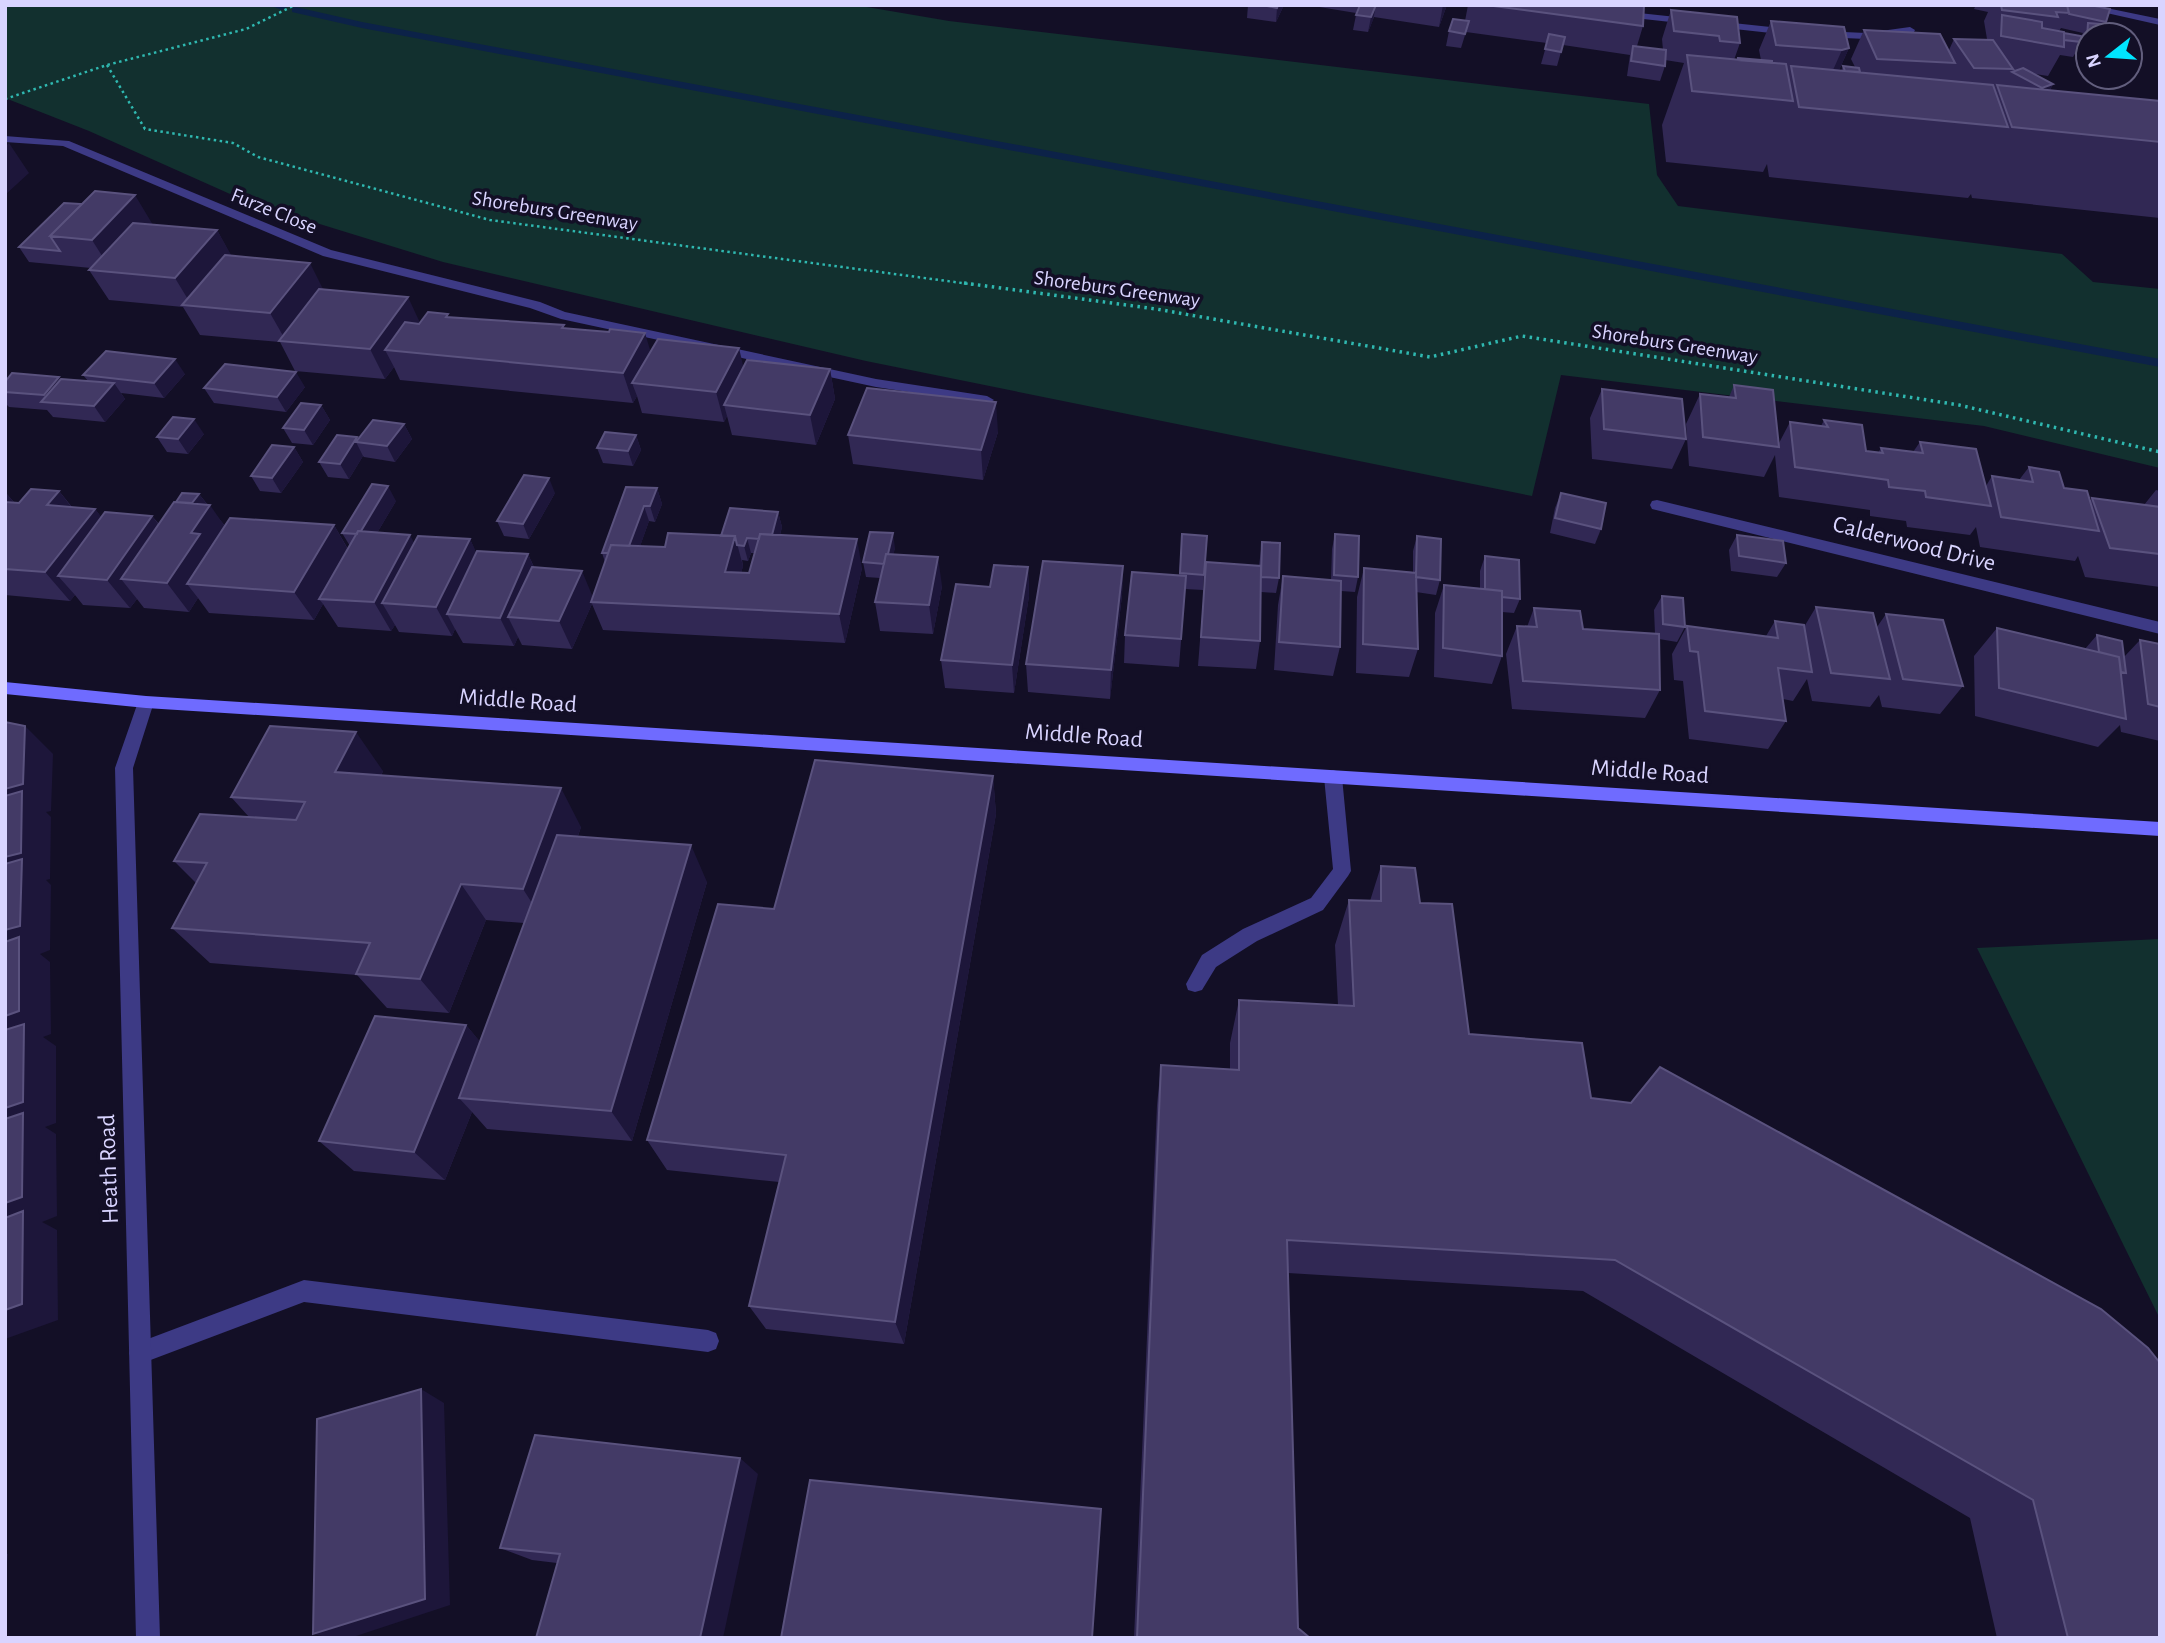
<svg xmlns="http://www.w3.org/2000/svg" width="2165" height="1643" viewBox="0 0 2165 1643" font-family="'Alegreya Sans',sans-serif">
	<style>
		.green { fill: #12302f }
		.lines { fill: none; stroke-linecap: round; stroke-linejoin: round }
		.stream { fill: #0c2248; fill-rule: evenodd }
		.path-far1 { stroke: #2fb8b0; stroke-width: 2.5; stroke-dasharray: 2.5 3.5; stroke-linecap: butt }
		.path { stroke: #2fb8b0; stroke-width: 3.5; stroke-dasharray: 2.5 4.5; stroke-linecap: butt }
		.lane { fill: #3d3a85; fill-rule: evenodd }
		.street { fill: #3d3a85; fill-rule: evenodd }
		.secondary { fill: #6f6bff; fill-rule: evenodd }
		.wall { fill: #312854; fill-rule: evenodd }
		.shaded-wall { fill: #1d163a }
		.building { fill: #433a66; stroke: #5a527e; stroke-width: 2 }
		.labels { text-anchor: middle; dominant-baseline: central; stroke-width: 7; stroke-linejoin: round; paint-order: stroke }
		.far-street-label { font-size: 21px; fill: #d9d4ff; stroke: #130f26 }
		.street-label { font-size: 24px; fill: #d9d4ff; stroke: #130f26 }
	</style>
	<rect width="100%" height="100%" fill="#130f26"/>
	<path class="green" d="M5 5H855L949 21 1649 104 1657 175 1678 206 2062 254 2093 282 2160 289V468L1984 426 1561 375 1532 496 866 361 443 262 248 202 89 131 5 98Z
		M2160 939V1319L1977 948Z"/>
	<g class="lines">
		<path class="stream" d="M269 5H286L287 7 282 10Z
			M296 7 362 22 2160 359V367L362 28 292 12V8Z"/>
		<path class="path-far1" d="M107 65 145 129 233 143 258 157 490 220 977 285
			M5 99 107 65 246 29 295 5"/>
		<path class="path" d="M964 283 1156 309 1430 357 1522 336 1959 405 2160 452"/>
		<path class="lane" d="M1333 770 1339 772 1342 777 1351 871 1348 876 1323 910 1257 941 1216 967 1202 990 1195 992 1188 990 1186 984 1202 955 1243 929 1311 898 1333 869 1324 777 1327 772Z
			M304 1280 708 1330 716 1333 719 1341 716 1349 708 1352 304 1302 140 1364 132 1361 129 1353 132 1345Z"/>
		<path class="street" d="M2071 5H2092L2160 19V25Z
			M1620 11 1790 29 1795 32 1790 35 1616 16 1615 14Z
			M1910 27 1915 30 1914 32 1866 39 1822 37 1817 34 1822 31 1866 33Z
			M5 136 69 141 331 250 540 302 565 312 876 379 987 396 994 400 987 404 876 387 561 319 530 308 323 256 63 146 5 142Z
			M1657 500 2160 622V634L1652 509 1650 505 1652 501Z
			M146 696 154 702 133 768 160 1638H136L115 768 138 702Z"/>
		<path class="secondary" d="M5 682 146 696 2160 822V836L146 708 5 694Z"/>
	</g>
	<path class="wall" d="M1248 5H1284L1276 22 1247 18Z
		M1307 5H1359L1356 13Z
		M1360 5H1447L1439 27 1374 17 1368 32 1353 30 1356 15Z
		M1468 5H1642L1643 26 1637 46 1663 50 1662 39 1671 10 1740 43 1734 60H1737L1738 58 1761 60 1759 50 1771 21 1849 48 1839 70 1841 71 1843 66 1855 67 1851 59 1864 30 1949 50 1954 39 1989 40 1987 39 1984 21 1988 12 1974 9 1976 5H2090L2106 22 2105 24 2088 35V54L2079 53V47L2073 57 2060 55 2048 76 2035 74 2053 84 2050 90 2160 101V218L1972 198 1971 194 1968 198 1769 177 1767 164 1763 172 1666 162 1662 125 1684 63 1665 60V66L1660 81 1627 76 1630 55 1563 45 1557 66 1541 64 1547 43 1466 32 1461 48 1446 46 1449 31 1465 21ZM2061 28 2083 33 2081 36 2064 33 2059 31Z
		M64 203 153 225 217 230 231 256 420 323 449 317 565 328 651 351 743 367 830 369 835 399 816 445 732 435 727 416 724 422 642 413 637 396 633 403 400 380 394 367 385 379 295 371 280 342 200 335 183 307 109 300 89 270 91 268 29 262 19 247Z
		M185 374 164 398 121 393 125 399 105 422 53 417 47 410 9 407 5 403V382L61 379 88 381 83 375Z
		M1734 385 1779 443 1790 422 1821 426 1824 420 1866 451 1878 453 1881 448 1913 452 1920 442 1986 486 1992 476 2019 480 2029 467 2064 488 2090 501 2092 498 2144 505 2156 490 2160 491V587L2085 577 2078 556 2075 561 1980 547 1976 527 1970 535 1907 527 1906 521 1870 516V510L1779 497 1775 455 1764 477 1689 466 1686 424 1700 394 1729 397Z
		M305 387 286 412 214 403 204 388Z
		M1602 389 1686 439 1672 469 1592 459 1590 418Z
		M321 405 330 420 313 445 292 443 283 428Z
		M404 424 412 439 395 462 364 457 363 456 349 479 328 477 319 462 357 437 358 438Z
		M998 432 983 480 853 464 848 435Z
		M204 434 188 454 167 452 157 437Z
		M636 435 641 450 633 466 603 463 597 448Z
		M294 447 303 462 281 493 260 491 251 476Z
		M657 488 662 504 655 522 649 521 640 546 665 547 721 536 778 512 782 527 780 535 862 568 845 643 603 630 592 604 572 649 522 645 518 637 514 646 463 643 455 629 452 636 399 632 395 625 391 631 338 627 323 604 314 620 209 613 198 598 189 612 144 608 137 599 130 608 83 605 75 595 70 601 5 595V492L14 502 19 503 59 491 72 507 95 509 101 517 152 516 159 524 176 502 199 494 225 526 334 525 348 549 350 546 342 533 396 501 377 533 414 542 470 539 476 553 528 554 534 567 593 597 605 562 602 553ZM751 553H755L749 573H741L743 566 742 560 748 561Z
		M555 493 529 539 504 536 497 521Z
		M1561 493 1601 529 1595 544 1550 533 1555 508Z
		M1182 534 1204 575 1203 590 1185 589 1179 667 1124 663 1125 635 1179 576Z
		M1335 534 1358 577 1355 592 1341 591 1340 647 1333 676 1274 670 1278 605 1283 576 1331 581 1332 549Z
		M1737 535 1786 563 1777 577 1731 571 1729 550Z
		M1417 536 1440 580 1436 595 1416 592 1418 649 1409 677 1356 673 1357 597 1364 568 1413 572V551Z
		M1262 542 1279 578 1276 593 1261 592 1260 641 1256 669 1198 666 1206 562 1259 566Z
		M895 548 893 554 942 586 933 634 880 631 875 602 880 578 866 577 863 562Z
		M1485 556 1520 599 1514 613 1502 612V656L1492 684 1434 677 1435 613 1444 585 1480 588V571Z
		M1123 566 1122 595 1110 699 1028 692 1026 664Z
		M1028 567 1029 596 1014 693 945 688 941 660 990 587Z
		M1662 596 1685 627 1677 642 1659 639 1660 690 1645 718 1512 709 1506 654 1517 626 1527 627 1534 608 1583 629 1655 634 1654 610Z
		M1816 607 1877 627 1886 614 1963 686 1940 714 1882 707 1879 695 1870 707 1812 701 1807 679 1793 701 1783 699 1786 721 1768 749 1689 739 1683 681 1674 680 1672 654 1687 626 1766 636 1775 621 1804 627Z
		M1997 628 2085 649 2097 635 2124 657 2140 640 2160 644V741L2121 732 2120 725 2098 747 1975 716 1974 656Z
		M383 771 381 776 581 827 578 836 707 882 632 1141 487 1129 472 1112 445 1180 354 1171 319 1141 466 1025 480 1042 524 923 486 920 449 1013 387 1008 357 975 210 963 172 928 196 883 174 861 249 817 231 797Z
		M993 776 996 814 904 1344 766 1329 749 1306 779 1182 667 1170 647 1140 774 909Z
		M1381 866 1420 903 1469 1034 1591 1098 1631 1103 1660 1067 2160 1638H1997L1970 1518 1583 1291 1288 1273 1298 1628 1310 1638H1134L1157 1105 1161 1065 1230 1069V1043L1239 1000 1338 1005 1335 945 1349 900 1370 901Z
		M758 1474 557 1563 532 1560 500 1548Z"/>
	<path class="shaded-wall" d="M1278 5H1284L1276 22 1277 8Z
		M1376 5 1373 20 1368 32 1371 17Z
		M1443 5H1447L1439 27Z
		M1849 48 1836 77 1829 79 1842 50Z
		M2053 84 2045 99 2033 103 2042 88Z
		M9 143 29 173 5 195V147Z
		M135 195 153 225 111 270 92 240Z
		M217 230 234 260 192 306 175 278Z
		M310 263 325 293 286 341 270 313Z
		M408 297 422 327 385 350 394 367 385 379 370 349Z
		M645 333 654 363 632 383 637 396 633 403 623 373Z
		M739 348 746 378 724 405 727 416 724 422 716 392Z
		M175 359 185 374 164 398 154 383Z
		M830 369 835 399 816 445 810 415Z
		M296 372 305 387 286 412 277 397Z
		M59 377 70 392 49 402 44 395Z
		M114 383 125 399 105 422 94 406Z
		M996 402 998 432 983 480 981 450Z
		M321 405 330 420 313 445 304 430Z
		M194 419 204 434 188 454 178 439Z
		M404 424 412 439 395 462 387 446Z
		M636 435 641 450 633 466 628 451Z
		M357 437 361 442H356L363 456 349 479 340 464Z
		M294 447 303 462 281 493 272 478Z
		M549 478 555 493 529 539 523 524Z
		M388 486 396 501 367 550 359 535Z
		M657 488 662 504 655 522 650 506Z
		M59 491 82 521 47 505Z
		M5 492 27 517 5 544Z
		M199 494 209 507 210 505 230 534 187 584 198 598 189 612 167 583 178 523Z
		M644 506 649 521 632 569 627 554Z
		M95 509 118 538 58 576 75 595 70 601 45 572Z
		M778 512 782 527 775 554 771 539Z
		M152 516 174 545 121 579 137 599 130 608 107 580Z
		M334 525 351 555 319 599 323 604 314 620 294 592Z
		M893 533 895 548 888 579 886 564Z
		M410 535 426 565 382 603 395 625 391 631 374 602Z
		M735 536 743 566 734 601 725 572Z
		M747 538 751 553 748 561 744 546Z
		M470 539 484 569 447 614 455 629 452 636 436 607Z
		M857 539 862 568 845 643 839 614Z
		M528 554 541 584 508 617 518 637 514 646 500 618Z
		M938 557 942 586 933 634 929 605Z
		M1123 566 1122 595 1110 699 1111 670Z
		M1028 567 1029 596 1014 693 1012 665Z
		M582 571 594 600 591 602 592 604 572 649 559 621Z
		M25 726 53 754 51 811 46 812 51 817 50 879 46 880 51 885 50 950 40 954 50 962 51 1034 43 1037 56 1046V1123L45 1127 56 1134 57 1216 42 1222 57 1230 58 1320 5 1339V789Z
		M356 732 383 771 364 811 335 772Z
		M993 776 996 814 904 1344 895 1322Z
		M561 788 581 827 546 925 523 889Z
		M691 845 707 882 632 1141 611 1111Z
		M461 884 486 920 449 1013 420 979Z
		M466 1025 493 1057 459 1098 472 1112 445 1180 414 1152Z
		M421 1389 444 1403 450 1605 350 1638H331L313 1634Z
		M740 1458 758 1474 723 1638H700Z
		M5 1554H8L5 1581Z"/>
	<path class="building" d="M1262 5H1278L1277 8Z
		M1360 5H1376L1371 17 1356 15Z
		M1486 5H1644L1643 26Z
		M2001 5H2067L2069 13 2056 12 2058 17 2002 10Z
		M2067 5H2090L2110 9 2106 22 2069 14Z
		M1671 10 1737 17 1740 43 1720 41 1719 36 1674 31Z
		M2002 15 2042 22V28L2064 32V47L2001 36Z
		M1453 19 1469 21 1465 34 1449 31Z
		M1771 21 1844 27 1849 48 1842 50 1776 45Z
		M2088 23 2112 25 2119 35H2088L2087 38Z
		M1864 30 1940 34 1955 63 1877 59Z
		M2064 33 2081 36 2082 42 2064 40Z
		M1549 34 1565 37 1561 52 1545 49Z
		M1954 39 1993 40 2013 69 1974 68Z
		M1633 46 1666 50 1665 66 1631 61Z
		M1687 55 1786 64 1793 101 1692 91Z
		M1738 58 1772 61V63L1738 60Z
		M1791 66 1993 85 2008 127 1799 107Z
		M1843 66 1859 68 1860 72 1845 71Z
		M2023 68 2053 84 2042 88 2012 72Z
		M1997 85 2160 101V142L2012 127Z
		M95 191 135 195 92 240 50 236Z
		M64 203 82 204 50 236 60 251 19 247Z
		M133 223 217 230 175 278 89 270Z
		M225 255 310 263 270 313 182 305Z
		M319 289 408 297 370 349 279 341Z
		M428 312 448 314 446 317 564 325 562 328 585 330 609 332 610 329 645 333 623 373 385 350 405 322 419 324Z
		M658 339 739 348 716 392 632 383Z
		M106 351 175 359 154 383 83 375Z
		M747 360 830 369 810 415 724 405Z
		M225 364 296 372 277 397 204 388Z
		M12 373 59 377 44 395 5 392V382Z
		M61 379 114 383 94 406 41 402Z
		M1734 385 1773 390 1779 447 1703 437 1700 394 1736 398Z
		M867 388 996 402 981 450 848 435Z
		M1602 389 1682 399 1686 439 1604 429Z
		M301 403 321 405 304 430 283 428Z
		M173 417 194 419 178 439 157 437Z
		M373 420 404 424 387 446 356 442Z
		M1824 420 1862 425 1866 451 1883 453 1881 448 1923 453 1920 442 1976 449 1991 506 1926 497 1925 491 1889 487 1888 480 1795 467 1790 422 1828 427Z
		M605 432 636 435 628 451 597 448Z
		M337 435 357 437 340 464 319 462Z
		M272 445 294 447 272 478 251 476Z
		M2029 467 2059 472 2064 488 2087 491 2099 531 2001 517 1992 476 2033 482Z
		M524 475 549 478 523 524 497 521Z
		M372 484 388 486 361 531H358L357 534 342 533Z
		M626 487 657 488 650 506H644L629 546 611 545 608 553H602Z
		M31 489 59 491 47 505 95 509 45 572 5 569V502L19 503Z
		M182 493 199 494 192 503 176 502Z
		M1561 493 1606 503 1601 529 1555 518Z
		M2092 498 2160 507V554L2110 548Z
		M174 502 210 505 191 533 200 534 167 583 121 579Z
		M730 508 778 512 772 535 760 534 759 539 747 538 744 546 737 545 735 536H721Z
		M105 512 152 516 107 580 58 576Z
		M230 518 334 525 294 592 187 584Z
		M358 531 410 535 374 602 319 599Z
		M870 532 893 533 888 554H886L884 564 863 562Z
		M668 533 735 536 725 572 749 573 760 534 857 539 839 614 591 602 611 545 665 547Z
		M1182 534 1207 536 1204 575 1180 573Z
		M1335 534 1359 536 1358 577 1334 575Z
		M1737 535 1783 541 1786 563 1739 556Z
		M418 536 470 539 436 607 382 603Z
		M1417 536 1441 539 1440 580 1416 577Z
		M1262 542 1280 543 1279 578 1261 577Z
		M477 551 528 554 500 618 447 614Z
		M886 554 938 557 929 605 875 602Z
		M1485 556 1519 560 1520 599 1502 597V591L1485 589Z
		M1043 561 1123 566 1111 670 1026 664Z
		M1206 562 1261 566 1260 641 1201 637Z
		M994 565 1028 567 1012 665 941 660 956 584 990 587Z
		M532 567 582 571 559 621 508 617Z
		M1364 568 1416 573 1418 649 1363 644Z
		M1132 572 1186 576 1181 639 1125 635Z
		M1283 576 1341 581 1340 647 1279 642Z
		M1444 585 1502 591V656L1443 648Z
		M1662 596 1683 598 1685 627 1663 624Z
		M1816 607 1873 613 1890 679 1831 673Z
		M1534 608 1580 611 1583 629 1659 634 1660 690 1523 681 1517 626 1537 627Z
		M1886 614 1943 620 1963 686 1903 679Z
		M1775 621 1804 625 1812 672 1778 668 1786 721 1705 711 1698 652 1690 651 1687 626 1778 638Z
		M1997 628 2119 657 2126 719 1999 688Z
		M2097 635 2122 641 2126 673 2121 672 2119 657 2099 652Z
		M2140 640 2160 644V707L2148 704Z
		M5 722 25 726 23 784 5 789Z
		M270 726 356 732 335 772 561 788 523 889 461 884 420 979 356 974 370 943 172 928 207 863 174 861 200 814 296 820 305 802 231 797Z
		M815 760 993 776 895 1322 749 1306 786 1155 647 1140 718 904 774 909Z
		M22 791 21 853 5 857V796Z
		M557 835 691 845 611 1111 459 1098Z
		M22 859 20 926 5 930V864Z
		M1381 866 1415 868 1420 903 1452 904 1469 1034 1582 1043 1591 1098 1631 1103 1660 1067 2101 1309 2148 1348 2160 1363V1638H2068L2033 1500 1615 1260 1287 1240 1298 1628 1310 1638H1137L1161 1065 1239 1070V1000L1354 1006 1349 900 1381 901Z
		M19 937V1011L5 1016V942Z
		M375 1016 466 1025 414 1152 319 1141Z
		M24 1024 23 1102 5 1108V1030Z
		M23 1113 22 1197 5 1203V1119Z
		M23 1211 22 1304 5 1310V1218Z
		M421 1389 425 1599 313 1634 317 1419Z
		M535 1435 740 1458 700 1638H536L560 1554 500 1548Z
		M810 1480 1101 1509 1092 1638H781Z"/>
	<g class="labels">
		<g class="far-street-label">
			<text transform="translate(274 211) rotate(22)">Furze Close</text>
			<text transform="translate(555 211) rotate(9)">Shoreburs Greenway</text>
			<text transform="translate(1117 289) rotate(8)">Shoreburs Greenway</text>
			<text transform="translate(1675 344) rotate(9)">Shoreburs Greenway</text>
		</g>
		<g class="street-label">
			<text transform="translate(1914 544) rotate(14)">Calderwood Drive</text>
			<text transform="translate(518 701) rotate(4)">Middle Road</text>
			<text transform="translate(1084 736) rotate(4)">Middle Road</text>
			<text transform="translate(1650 772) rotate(4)">Middle Road</text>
			<text transform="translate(109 1169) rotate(-92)">Heath Road</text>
		</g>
	</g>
	<rect width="2165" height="1643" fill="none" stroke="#d9d4ff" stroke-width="14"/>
	<g transform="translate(2109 56) rotate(253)"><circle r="33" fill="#130f26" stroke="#625e7d" stroke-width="2"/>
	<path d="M0-5L12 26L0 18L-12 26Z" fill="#00e5ff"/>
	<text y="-10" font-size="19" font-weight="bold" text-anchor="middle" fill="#d9d4ff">N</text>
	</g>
</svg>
